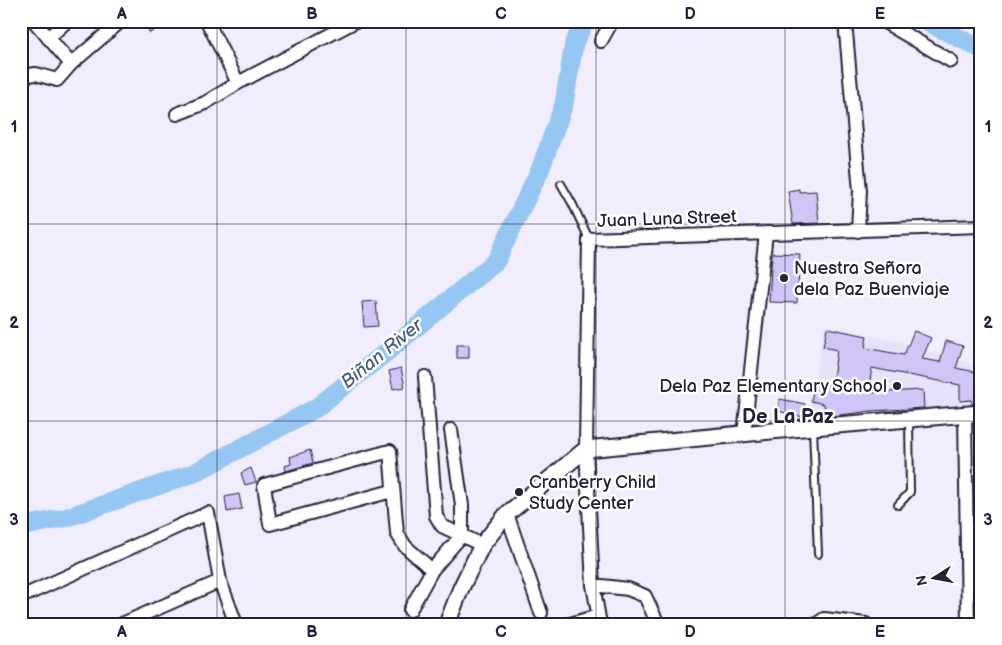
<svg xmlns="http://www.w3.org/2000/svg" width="1002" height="645" viewBox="0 0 1002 645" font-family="'Balsamiq Sans',sans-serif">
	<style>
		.built { fill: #e7e1fa }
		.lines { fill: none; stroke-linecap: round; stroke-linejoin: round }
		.river { stroke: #96c6f2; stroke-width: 19 }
		.building { fill: #d1c4f6; stroke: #22223b }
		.service-casing { stroke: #22223b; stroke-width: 10 }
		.minor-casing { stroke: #22223b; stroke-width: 16 }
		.tertiary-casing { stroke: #22223b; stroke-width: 19 }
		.service { stroke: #fff; stroke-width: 6 }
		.minor { stroke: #fff; stroke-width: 12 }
		.tertiary { stroke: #fff; stroke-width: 15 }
		.grid { fill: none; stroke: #22223b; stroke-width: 1; stroke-opacity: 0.55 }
		.poi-dot { fill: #22223b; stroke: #fff; stroke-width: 2 }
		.labels { text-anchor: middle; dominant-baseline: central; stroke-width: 5; stroke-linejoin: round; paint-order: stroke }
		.street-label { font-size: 18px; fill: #22223b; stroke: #fff }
		.poi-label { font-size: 18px; fill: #22223b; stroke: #fff; text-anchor: start }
		.water-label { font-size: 19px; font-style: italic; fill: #4b5b7b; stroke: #fff }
		.quarter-label { font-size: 20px; font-weight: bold; fill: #22223b; stroke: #fff }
		.neatline { fill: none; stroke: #22223b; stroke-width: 2 }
		.grid-label { font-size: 16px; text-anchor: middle; font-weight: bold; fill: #22223b }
	</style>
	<rect width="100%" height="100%" fill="#f1edfc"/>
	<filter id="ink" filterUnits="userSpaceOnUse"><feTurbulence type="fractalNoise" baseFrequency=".02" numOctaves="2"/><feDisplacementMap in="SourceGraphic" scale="10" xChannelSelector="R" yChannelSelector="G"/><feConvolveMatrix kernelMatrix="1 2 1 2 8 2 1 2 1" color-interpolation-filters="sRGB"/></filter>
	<g filter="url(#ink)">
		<path class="built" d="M825 325 904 343 981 367V406L807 420Z"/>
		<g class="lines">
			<path class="river" d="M925 21 981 49
				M21 527 68 517 194 473 316 408 394 346 496 261 540 170 564 104 574 43 585 21"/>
		</g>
		<path class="building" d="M142 21H168L150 33Z
			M799 189V192L816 191 819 223 793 224 788 191Z
			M772 253 800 254 797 303 769 302Z
			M376 301 378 326 364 327 362 302Z
			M827 328 867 336 865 348 904 355 914 331 931 338 922 359 940 362 946 341 963 346 956 368 981 373V404H972L971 400 960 401V385L872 368 868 393 923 390 924 408 871 411 825 417 824 404 811 401 815 382 832 385 837 350 823 347Z
			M457 345H469V358H457Z
			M401 368 405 387 393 389 389 371Z
			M780 399 805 404 803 417 778 411Z
			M310 450 313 463 286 471 285 466 291 464 290 457Z
			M251 468 256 482 245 485 241 473Z
			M239 494 242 509 227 512 225 497Z"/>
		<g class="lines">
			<g class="service-casing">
				<path id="service" d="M561 184 572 203 589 239
					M813 428 818 554
					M898 505 910 492 909 419"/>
			</g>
			<g class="minor-casing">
				<path id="minor" d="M34 21 71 64 121 21
					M207 21 238 83
					M845 21 860 191 858 231
					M883 21 951 61
					M48 38 67 21
					M601 41 612 21
					M21 76 36 74 57 80 71 64
					M177 114 205 103 238 83 356 21
					M425 377 436 516 442 526 482 545
					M965 414 968 624
					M744 434 766 233
					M392 491 270 524 264 485 390 451 397 533 405 546 432 570
					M507 514 541 613
					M593 585 628 589 645 596 658 624
					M21 597 208 513 220 581 236 624
					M410 610 432 570 462 535V505L451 430
					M122 624 220 581
					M570 624 598 616
					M600 624 593 585 586 449 589 239 981 226
					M817 624 824 619 866 624"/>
			</g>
			<g class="tertiary-casing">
				<path id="tertiary" d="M447 624 461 588 482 545 507 514 586 449 813 427 981 413"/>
			</g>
			<use href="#service" class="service"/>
			<use href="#minor" class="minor"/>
			<use href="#tertiary" class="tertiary"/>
		</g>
	</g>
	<path class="grid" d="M217 21V624M406 21V624M596 21V624M785 21V624M21 224H981M21 421H981"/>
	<g class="poi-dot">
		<circle cx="784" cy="278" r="5"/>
		<circle cx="897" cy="386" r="5"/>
		<circle cx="519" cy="492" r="5"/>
	</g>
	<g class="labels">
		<g class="street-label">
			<text transform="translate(667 219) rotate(-2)">Juan Luna Street</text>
		</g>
		<g class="poi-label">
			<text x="794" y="268">Nuestra Señora<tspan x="794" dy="21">dela Paz Buenviaje</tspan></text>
			<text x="887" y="386" text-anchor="end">Dela Paz Elementary School</text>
			<text x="529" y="482">Cranberry Child<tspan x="529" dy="21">Study Center</tspan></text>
		</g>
		<g class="water-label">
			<text transform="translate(382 354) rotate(-39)">Biñan River</text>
		</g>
		<g class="quarter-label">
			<text x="788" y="417">De La Paz</text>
		</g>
	</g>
	<rect width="1002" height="645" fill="none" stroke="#fff" stroke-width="55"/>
	<g transform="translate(934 578) rotate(259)" stroke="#ffffff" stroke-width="4" paint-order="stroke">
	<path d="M0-4L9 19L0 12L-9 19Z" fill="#22223b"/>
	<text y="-8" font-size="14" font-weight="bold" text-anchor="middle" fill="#22223b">N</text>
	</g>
	<rect x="28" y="28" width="946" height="590" class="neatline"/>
	<g class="grid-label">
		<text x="122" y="19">A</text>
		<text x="312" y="19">B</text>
		<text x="501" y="19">C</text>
		<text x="690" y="19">D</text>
		<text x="880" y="19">E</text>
		<text x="14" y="132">1</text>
		<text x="988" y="132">1</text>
		<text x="14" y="328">2</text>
		<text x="988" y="328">2</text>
		<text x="14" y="525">3</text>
		<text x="988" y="525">3</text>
		<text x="122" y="637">A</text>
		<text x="312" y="637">B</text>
		<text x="501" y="637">C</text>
		<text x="690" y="637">D</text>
		<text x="880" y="637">E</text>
	</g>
</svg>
